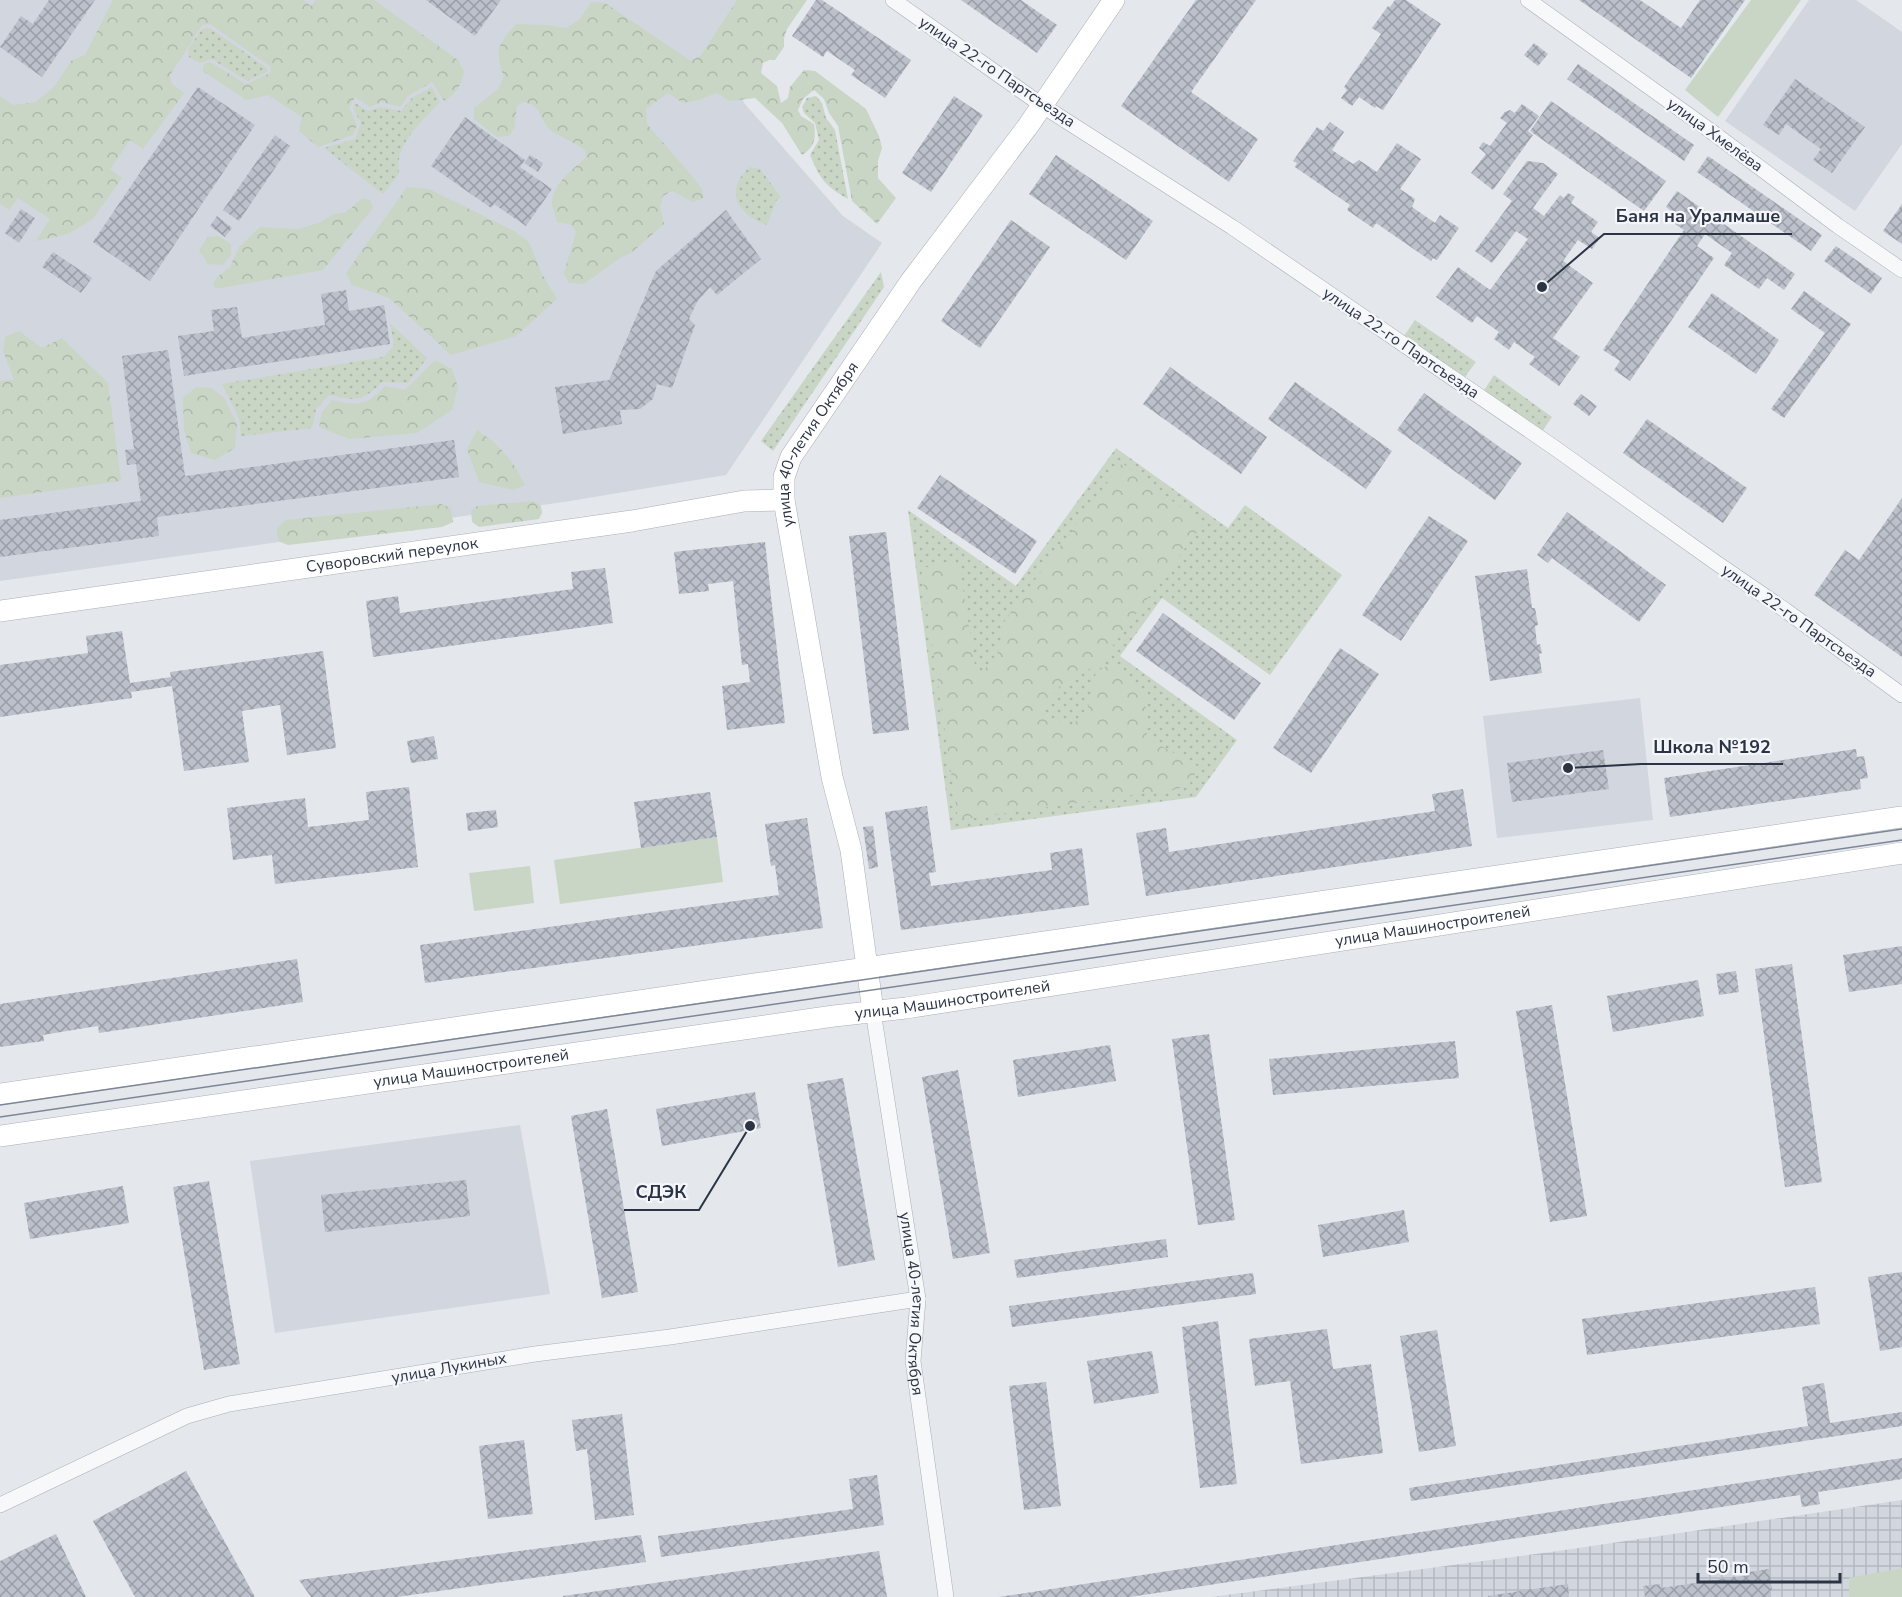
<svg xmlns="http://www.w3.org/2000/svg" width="1902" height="1597" viewBox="0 0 1902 1597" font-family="'Nunito Sans',sans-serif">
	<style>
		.built { fill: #d2d6de }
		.industrial { fill: url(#industrial-grid) }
		.grass { fill: url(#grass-dots) }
		.forest { fill: url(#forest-crowns) }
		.green { fill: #c9d6c5 }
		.building { fill: url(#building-cross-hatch) }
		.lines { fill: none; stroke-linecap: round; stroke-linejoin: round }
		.street-casing { stroke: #a9aeb7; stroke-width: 16 }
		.secondary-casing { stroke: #a9aeb7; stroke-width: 22 }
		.street { stroke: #f7f8fa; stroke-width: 15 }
		.secondary { stroke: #fff; stroke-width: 21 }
		.tram { stroke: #7d8696; stroke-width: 1.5 }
		.labels { text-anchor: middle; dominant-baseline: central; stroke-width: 4.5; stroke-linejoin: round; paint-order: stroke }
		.street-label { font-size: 16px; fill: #2b3445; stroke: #f4f6f9 }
		.leader { fill: none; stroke: #2b3445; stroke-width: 2 }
		.callout-dot { fill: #2b3445; stroke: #f4f6f9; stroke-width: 2 }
		.callout-label { font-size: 18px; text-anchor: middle; font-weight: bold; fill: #2b3445; stroke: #f4f6f9; stroke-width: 4.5; stroke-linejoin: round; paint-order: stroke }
	</style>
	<defs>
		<pattern id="industrial-grid" width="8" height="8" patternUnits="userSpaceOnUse" patternTransform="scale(1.5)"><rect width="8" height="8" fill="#d2d6de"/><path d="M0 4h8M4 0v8" fill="none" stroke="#b4b8c0"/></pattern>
		<pattern id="grass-dots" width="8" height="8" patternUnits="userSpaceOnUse" patternTransform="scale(1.5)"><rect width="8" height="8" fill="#c9d6c5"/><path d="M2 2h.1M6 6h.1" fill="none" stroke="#adb8ab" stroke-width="1.8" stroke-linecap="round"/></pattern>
		<pattern id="forest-crowns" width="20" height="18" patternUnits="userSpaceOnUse" patternTransform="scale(1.5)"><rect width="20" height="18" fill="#c9d6c5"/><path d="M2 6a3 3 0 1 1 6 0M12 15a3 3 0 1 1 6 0" fill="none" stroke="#adb8ab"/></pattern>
		<pattern id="building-cross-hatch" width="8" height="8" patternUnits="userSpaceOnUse" patternTransform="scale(1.5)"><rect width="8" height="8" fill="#bbc0ca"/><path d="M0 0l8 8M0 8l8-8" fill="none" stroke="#989da6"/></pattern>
	</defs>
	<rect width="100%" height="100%" fill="#e4e7ec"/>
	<path class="built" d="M0 0H791L736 82 744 103 843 216 882 243 726 475 564 502 0 581Z
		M1809 0H1856L1902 32V144L1855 211 1725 121Z
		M1640 698 1653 820 1497 838 1483 716Z
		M520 1125 550 1294 275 1333 250 1161Z"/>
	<path class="industrial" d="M1902 1500V1597H1211L1558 1551Z"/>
	<path class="grass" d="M210 28 267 68V72L247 81 212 59 200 63 189 57 188 49 202 29Z
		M432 87 440 102C421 123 394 144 399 174L383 194 324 148 355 139 361 123 353 109 355 103 368 111 380 107 401 111 412 98Z
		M816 96 822 103 826 118 835 130 848 199C825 186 820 179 810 155L819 140 815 123 804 113 802 107 807 98Z
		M750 167 760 169 781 197 776 201 767 225C738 215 723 191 750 167Z
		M881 272 884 287 773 451 761 441Z
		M1415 320 1476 362 1464 378 1404 336Z
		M390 323 427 358 408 383 382 382C362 402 356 401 329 395L316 409 312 428 241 436 239 418 222 384 383 357 394 346Z
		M1494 375 1552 417 1541 433 1483 392Z
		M1116 448 1228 528 1245 505 1342 575 1270 675 1162 598 1120 656 1237 740 1196 797 951 830 908 510 1016 586Z"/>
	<path class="forest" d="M113 0H303L311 6 316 0H374L458 60 464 72C461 86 456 94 444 101L432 82 408 96 400 107 381 102 370 107 355 97 349 107 357 125 353 135 318 147 299 131 302 117 268 95 246 100 203 71 204 64 210 62 246 84 270 73 271 67 210 24 202 25 170 75 171 83 184 93 143 149 130 140 110 169 122 178 92 220 68 234 36 241 50 219 18 198 9 210 0 204V96L13 105 35 102 53 88 72 60 85 55Z
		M737 0H807L787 29 784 38V47L775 60H769L763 63 761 73 777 86 781 103 788 98 790 87 804 70 815 71 866 109 879 136 882 148 878 161V178L896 198 877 224 852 201 838 126 829 113 824 99 814 90 803 99 798 110 801 116 814 124C816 139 815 147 802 155L782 123 755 98 730 101 716 93 699 100 683 103 668 93 646 109 647 124 692 176 702 189 704 198 693 202 672 191 663 196 660 207 664 224 631 253 620 258 584 284 569 283 564 274C567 259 573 246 576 231L569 224 557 222C556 216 552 209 552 203 552 184 574 169 586 157L585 150C576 143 552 133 548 128 538 115 542 106 523 102L517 106 514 129 509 136 497 137 474 119V108L498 89 504 77C494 53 498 42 516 24L547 25 566 28 579 20 591 2 605 3 691 61 701 55Z
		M407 187 429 189 514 231 529 242 542 274 557 299 516 336 451 355 389 298 352 285 346 273Z
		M362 198 370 200 373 208 323 270 215 289 213 284 216 278 230 267 239 247 260 227 298 229 318 223 334 214 347 212Z
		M218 236 231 244V255L223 265 208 264 199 250 208 237Z
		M19 331 42 348 62 338 108 383 121 481 0 498V381L14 380 3 351 5 337Z
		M435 360 452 369 458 387 452 410 417 433 349 439 319 427 322 412 332 400C357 406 367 406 385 386L405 390Z
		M196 387 212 388 224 398 237 424 235 448 215 460 191 453 184 430 183 398Z
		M477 430C501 446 512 459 525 485L513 490 479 482 467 449Z
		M1122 463 1203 524 1100 663 1060 686 1040 711 1070 728 1088 707 1096 672 1114 662 1145 696 1147 738 1199 767 1188 787 958 820 921 568 959 562 977 679 998 652 1005 620Z
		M534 501 541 506 542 513 539 519 479 527 472 522 471 511 477 506Z
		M441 504 451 508 453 522 442 527 288 545 278 541 277 528 286 520Z"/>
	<path class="green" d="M1751 0H1801L1718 117 1685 90Z
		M717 837 723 882 560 904 554 860Z
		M530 866 534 903 474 911 469 873Z
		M1902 1568V1597H1849V1578Z"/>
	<path class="building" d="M49 0H95L42 77 0 47 21 16 33 24Z
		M426 0H501L475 36Z
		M816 0H822L911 60 885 98 851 75 855 70 827 51 823 57 792 36Z
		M961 0H1021L1057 25 1037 53Z
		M1196 0H1256L1191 92 1258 139 1229 182 1121 106Z
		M1395 0H1406L1441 24 1383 110 1376 106 1375 108 1359 97 1352 106 1341 98 1347 90 1344 87 1381 34 1372 28 1388 6 1390 7Z
		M1579 0H1640L1681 28 1700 0H1745L1691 78Z
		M1534 43 1548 54 1538 66 1524 55Z
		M1578 64 1694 145 1684 161 1567 79Z
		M1795 79 1865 127 1832 173 1813 160 1821 149 1786 124 1779 135 1763 125Z
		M198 87 255 125 150 281 93 242Z
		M954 96 983 115 931 192 902 173Z
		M1551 101 1666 181 1644 211 1530 131Z
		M1522 104 1539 116 1528 131 1533 135 1493 190 1471 173 1486 154 1479 148 1483 142 1490 146 1507 123 1500 118 1505 112 1510 110 1515 113Z
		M465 117 525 160 520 167 552 189 526 226 494 204 491 208 431 166Z
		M1330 122 1344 132 1332 150 1353 164 1359 160 1377 172 1397 143 1421 159 1400 189 1415 199 1412 207 1435 223 1440 215 1459 228 1437 260 1433 258 1431 261 1376 223 1373 228 1347 210 1350 205 1295 167 1297 163 1293 161 1317 127 1323 131Z
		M275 135 290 146 239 221 223 210Z
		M530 155 543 163 538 172 524 163Z
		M1056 155 1153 221 1126 260 1029 194Z
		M1708 156 1822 235 1811 251 1697 172Z
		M1527 161 1543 163 1558 174 1533 208 1544 216 1560 195 1564 198 1568 193 1575 197 1571 203 1598 222 1591 232 1600 238 1592 249 1578 240 1563 261 1593 283 1553 338 1580 357 1559 386 1529 364 1535 357 1514 342 1509 350 1494 339 1499 332 1477 316 1472 323 1436 297 1458 267 1490 290 1528 239 1516 231 1492 263 1475 251 1512 201 1503 194Z
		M1677 191 1795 274 1784 290 1767 278 1759 289 1724 265 1732 253 1705 234 1697 246 1714 258 1630 381 1614 370 1620 361 1603 350 1684 230 1674 223 1679 216 1666 207Z
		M1902 204V244L1883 231Z
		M21 209 35 218 19 243 5 233Z
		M726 210 761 259 717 295 710 287 697 302 689 319 695 325 672 388 657 384 653 399 640 409 620 410 622 424 563 434 555 387 609 380 656 271Z
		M217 216 232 228 225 237 210 226Z
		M1011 220 1050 247 980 348 941 321Z
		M1836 246 1882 278 1871 294 1824 261Z
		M53 252 92 278 81 293 42 267Z
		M346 290 349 311 384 305 390 344 184 376 178 336 214 331 211 310 237 307 242 338 325 325 321 294Z
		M1804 291 1851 324 1784 418 1771 409 1825 333 1791 309Z
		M1712 293 1779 340 1756 374 1688 327Z
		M168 350 185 476 454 440 459 477 157 517 159 536 0 557V520L141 501 136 464 127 465 125 450 134 449 122 356Z
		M1170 367 1267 437 1241 474 1143 404Z
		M1295 382 1392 451 1366 489 1268 419Z
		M1424 393 1522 463 1495 500 1397 430Z
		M1581 394 1597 406 1589 416 1573 404Z
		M1647 419 1747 488 1723 523 1623 453Z
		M940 475 1037 541 1015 574 917 508Z
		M1902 498V657L1814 595 1845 550 1859 560Z
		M1567 512 1666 585 1639 622 1552 558 1548 563 1537 555Z
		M1429 516 1468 541 1401 641 1362 615Z
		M886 532 909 730 873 734 849 536Z
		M765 542 785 723 727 730 722 686 750 682 748 664 742 665 733 581 708 584 709 591 679 594 674 552Z
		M605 568 613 623 373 657 366 601 398 596 400 613 414 611 573 589 571 572Z
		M1527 569 1532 608H1535L1538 625 1535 626 1537 645 1540 644 1542 653 1539 654 1542 673 1490 681 1475 576Z
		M1163 613 1261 683 1234 720 1136 651Z
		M122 631 130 683 171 677 170 672 323 651 336 748 287 755 280 705 242 711 249 762 184 771 172 686 131 692 132 698 0 717V665L88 653 86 636Z
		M1340 648 1379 674 1311 773 1273 748Z
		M434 736 438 759 411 763 407 741Z
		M1856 749 1857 757 1864 756 1868 778 1860 779 1861 789 1670 817 1664 778Z
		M1603 750 1609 789 1512 802 1507 763Z
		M409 787 418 867 275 884 272 855 233 860 227 808 305 798 308 827 369 820 366 792Z
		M1463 789 1472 846 1146 896 1136 833 1166 828 1169 852 1435 811 1432 794Z
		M710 792 717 837 641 848 634 802Z
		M927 806 936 872 929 873 931 886 1052 870 1050 853 1082 848 1089 905 901 930 885 812Z
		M496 810 498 827 468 831 466 813Z
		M807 818 823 928 425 983 420 945 779 895 775 865 771 866 765 824Z
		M873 826 878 867 869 869 863 827Z
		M1902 946V984L1849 992 1843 955Z
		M297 959 303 1002 99 1033 98 1026 91 1027 43 1035 44 1041 0 1047V1004Z
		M1792 964 1822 1182 1785 1187 1755 969Z
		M1736 971 1739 992 1719 995 1716 974Z
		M1698 980 1704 1016 1613 1032 1607 996Z
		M1552 1005 1587 1216 1550 1222 1516 1011Z
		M1209 1034 1235 1220 1198 1225 1172 1039Z
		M1455 1041 1459 1078 1273 1095 1269 1059Z
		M1110 1045 1116 1081 1018 1097 1013 1060Z
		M958 1070 990 1253 953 1259 922 1077Z
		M843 1078 875 1260 838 1267 807 1084Z
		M755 1092 761 1128 662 1146 656 1109Z
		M607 1109 638 1292 602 1298 571 1116Z
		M466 1180 470 1216 325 1232 321 1195Z
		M209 1181 240 1364 204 1370 173 1187Z
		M123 1186 129 1223 30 1239 24 1203Z
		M1404 1210 1409 1242 1323 1257 1318 1225Z
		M1166 1239 1168 1257 1017 1278 1014 1260Z
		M1902 1272V1347L1880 1351 1868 1277Z
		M1253 1273 1256 1294 1012 1327 1009 1306Z
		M1815 1287 1820 1324 1587 1355 1582 1319Z
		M1218 1321 1237 1484 1200 1488 1182 1327Z
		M1327 1329 1333 1369 1371 1364 1383 1453 1301 1464 1290 1381 1255 1386 1249 1339Z
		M1437 1330 1456 1446 1419 1452 1400 1336Z
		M1152 1351 1159 1393 1094 1404 1087 1361Z
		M1046 1382 1061 1506 1024 1510 1009 1386Z
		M1824 1383 1830 1423 1902 1412V1426L1411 1501 1409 1488 1808 1426 1802 1387Z
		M622 1414 634 1515 595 1520 587 1449 576 1451 572 1420Z
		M524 1440 533 1514 488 1519 479 1446Z
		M1902 1458V1479L1818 1492 1820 1504 1802 1507 1800 1495 1130 1597H999Z
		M186 1471 255 1597H135L93 1521Z
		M877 1475 884 1525 661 1557 658 1536 853 1509 849 1479Z
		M56 1534 86 1597H0V1561Z
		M641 1535 646 1562 397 1597H311L299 1580Z
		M879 1551 887 1597H563V1596Z
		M1769 1569 1772 1590 1769 1591 1770 1597H1645L1643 1586 1660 1584 1661 1588 1749 1575V1572Z
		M1568 1584 1569 1597H1488V1596Z"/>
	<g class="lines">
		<g class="street-casing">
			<g id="street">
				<path d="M893 0 1043 106 1232 227 1552 446 1715 562 1785 610 1902 695"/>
				<path d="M1528 0 1712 132 1838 226 1902 270"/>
				<path id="s1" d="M873 1011 918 1299 913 1361 946 1597"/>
				<path d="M0 1505 187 1416 229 1404 535 1354 670 1337 918 1299"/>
			</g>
		</g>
		<g class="secondary-casing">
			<g id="secondary">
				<path id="s2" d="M0 611 632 521 744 501 784 500"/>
				<path id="s3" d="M873 1011 851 850 832 777 784 500V477L791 457 911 281 1028 126 1114 0"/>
				<path d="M0 1094 1902 817"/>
				<path id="s4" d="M0 1136 834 1016 906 1008 1902 853"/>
			</g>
		</g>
		<use href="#street" class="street"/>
		<use href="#secondary" class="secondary"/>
		<path class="tram" d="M0 1105 1902 829
			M0 1117 1902 840"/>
	</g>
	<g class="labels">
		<g class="street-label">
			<text transform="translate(997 72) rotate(34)">улица 22-го Партсъезда</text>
			<text transform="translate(1715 135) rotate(36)">улица Хмелёва</text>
			<text transform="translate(1401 343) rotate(34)">улица 22-го Партсъезда</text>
			<text stroke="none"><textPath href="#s3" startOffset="584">улица 40-летия Октября</textPath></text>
			<text stroke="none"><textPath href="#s2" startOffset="396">Суворовский переулок</textPath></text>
			<text transform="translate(1799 621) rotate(35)">улица 22-го Партсъезда</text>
			<text stroke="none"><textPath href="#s4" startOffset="1448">улица Машиностроителей</textPath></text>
			<text stroke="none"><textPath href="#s4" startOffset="962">улица Машиностроителей</textPath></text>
			<text stroke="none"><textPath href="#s4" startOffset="476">улица Машиностроителей</textPath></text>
			<text stroke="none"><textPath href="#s1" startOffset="296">улица 40-летия Октября</textPath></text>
			<text transform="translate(449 1368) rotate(-10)">улица Лукиных</text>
		</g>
	</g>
	<path class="leader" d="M1542 287L1604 234H1792M1568 768L1641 764H1783M750 1126L699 1210H624"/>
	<g class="callout-dot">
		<circle cx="1542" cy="287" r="6"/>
		<circle cx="1568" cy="768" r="6"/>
		<circle cx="750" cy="1126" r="6"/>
	</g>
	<g class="callout-label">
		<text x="1698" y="222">Баня на Уралмаше</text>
		<text x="1712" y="753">Школа №192</text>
		<text x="661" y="1198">СДЭК</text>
	</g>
	<path d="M1698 1573v9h142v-9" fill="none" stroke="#2b3445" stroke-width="3"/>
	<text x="1707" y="1573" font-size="18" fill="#2b3445" stroke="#f4f6f9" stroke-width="4.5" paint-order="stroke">50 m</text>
</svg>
